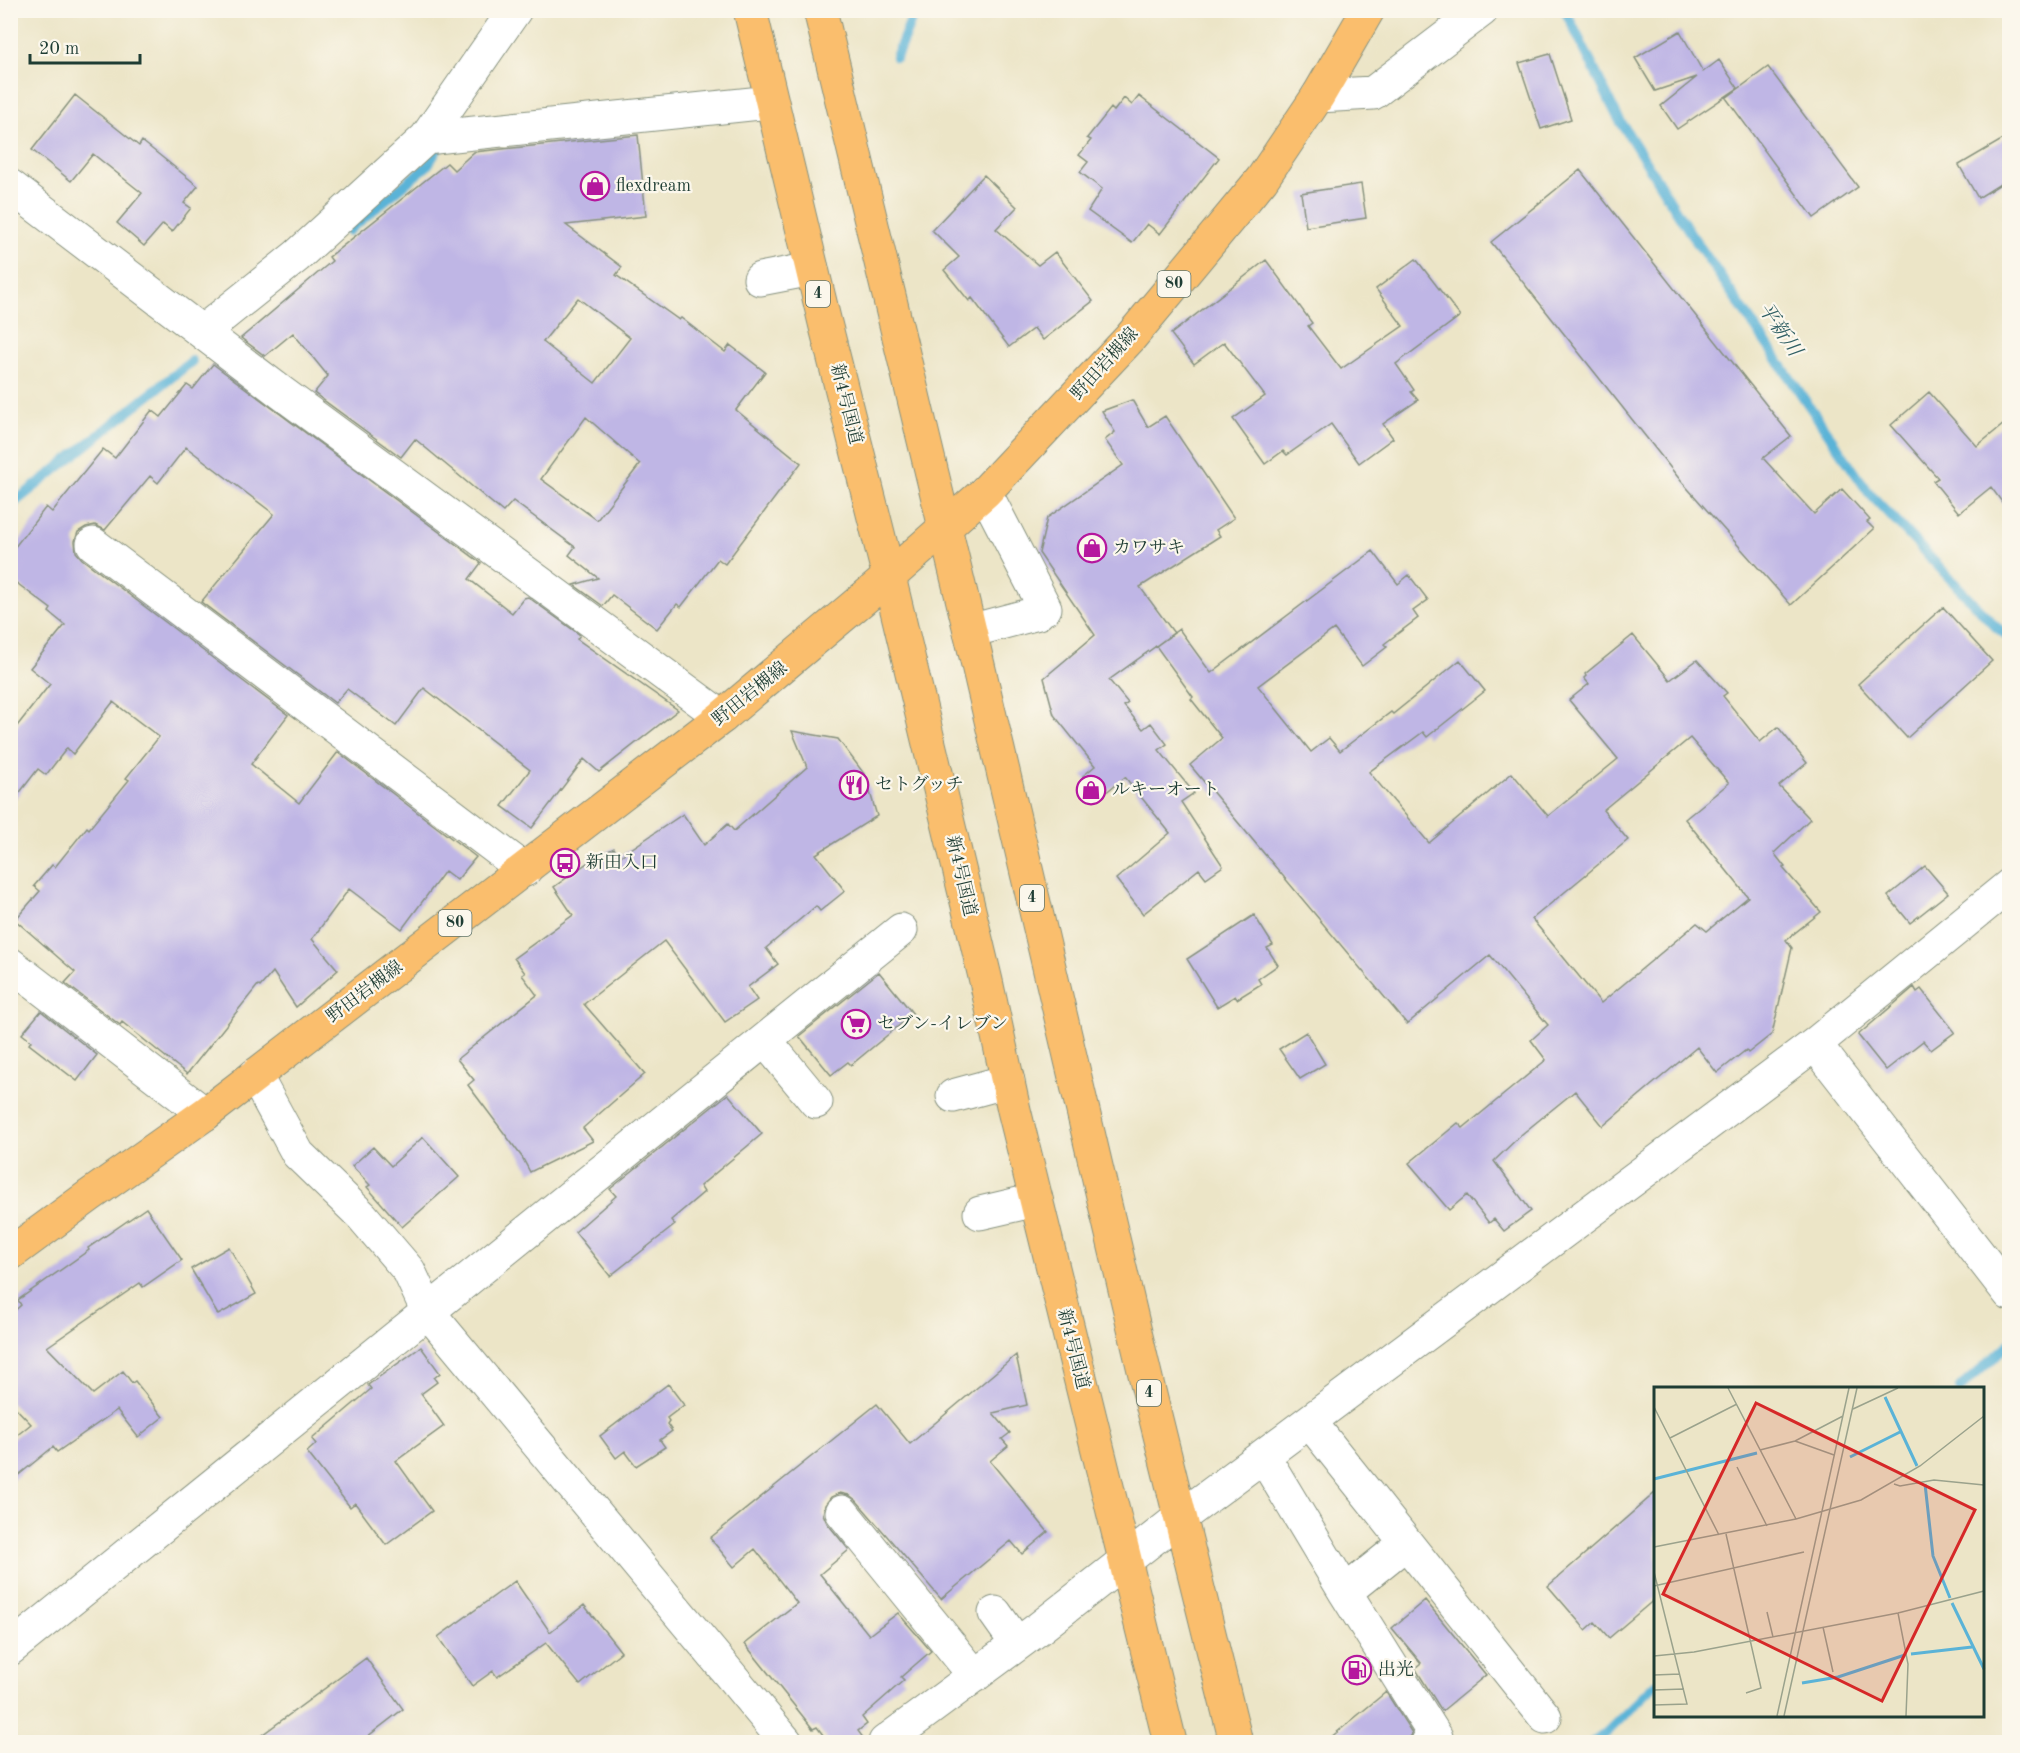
<svg xmlns="http://www.w3.org/2000/svg" width="2020" height="1753" viewBox="0 0 2020 1753" font-family="'Old Standard TT','Noto Serif JP',serif">
	<style>
		.lines { fill: none; stroke-linecap: round; stroke-linejoin: round }
		.stream { stroke: #5ab3d7; stroke-width: 10 }
		.building { fill: #bfb6e5; fill-rule: evenodd }
		.minor-casing { stroke: #86917e; stroke-width: 35 }
		.major-casing { stroke: #86917e; stroke-width: 35 }
		.highway-casing { stroke: #86917e; stroke-width: 35 }
		.minor { stroke: #fff; stroke-width: 33 }
		.major { stroke: #fabe6d; stroke-width: 33 }
		.highway { stroke: #fabe6d; stroke-width: 33 }
		.labels { text-anchor: middle; dominant-baseline: central; stroke-width: 4.5; stroke-linejoin: round; paint-order: stroke }
		.shield { fill: #fbf7ec; stroke: #61756b; stroke-width: 1.5 }
		.shield-label { font-size: 16px; font-weight: bold; fill: #1f3d34 }
		.poi-label { font-size: 18px; fill: #1f3d34; stroke: #fbf7ec; text-anchor: start }
		.street-label { font-size: 18px; fill: #1f3d34; stroke: #fbf7ec }
		.water-label { font-size: 20px; font-style: italic; fill: #316065; stroke: #fbf7ec }
		.inset-river { fill: none; stroke: #5ab3d7; stroke-width: 3 }
		.inset-road { fill: none; stroke: #9aa28c; stroke-width: 1.5 }
		.view { fill: #d62828; fill-opacity: 0.15; stroke: #d62828; stroke-width: 3 }
		.inset-edge { fill: none; stroke: #1f3d34; stroke-width: 3 }
	</style>
	<rect width="100%" height="100%" fill="#fbf7ec"/>
	<filter id="ink" filterUnits="userSpaceOnUse"><feTurbulence type="fractalNoise" baseFrequency=".0167" numOctaves="2"/><feDisplacementMap in="SourceGraphic" scale="12" xChannelSelector="R" yChannelSelector="G"/><feConvolveMatrix kernelMatrix="1 2 1 2 8 2 1 2 1" color-interpolation-filters="sRGB"/></filter>
	<filter id="wash" filterUnits="userSpaceOnUse"><feTurbulence type="fractalNoise" baseFrequency=".008" numOctaves="4" result="noise"/><feDisplacementMap in="SourceGraphic" scale="24" xChannelSelector="R" yChannelSelector="G"/><feGaussianBlur stdDeviation="1.35" result="paint"/><feColorMatrix in="noise" values="0 0 0 0 0 0 0 0 0 0 0 0 0 0 0 0 0 1.4 0 .05"/><feComposite in="paint" operator="in"/></filter>
	<g filter="url(#wash)">
		<rect width="100%" height="100%" fill="#ece5c7"/>
		<g class="lines">
			<path class="stream" d="M1565 10 1617 116 1689 231 1869 493 1995 626 2010 638
				M896 57 911 20 918 10
				M348 231 427 166 442 142
				M10 506 192 361
				M1960 1388 2010 1343
				M1594 1742 1606 1733 1656 1684"/>
		</g>
		<g id="blocks">
			<path class="building" d="M1680 31 1703 72 1719 60 1738 88 1677 129 1661 106 1697 77 1655 91 1635 58Z
				M1550 54 1571 119 1541 129 1519 63Z
				M1768 67 1858 187 1814 218 1726 98Z
				M75 95 139 146 142 141 198 186 184 203 191 208 172 232 163 224 144 246 117 223 142 193 93 154 71 181 32 150Z
				M1139 96 1219 158 1160 234 1147 224 1132 243 1088 211 1102 189 1080 172 1088 162 1079 155 1091 140 1087 138 1111 108 1114 111 1124 98 1132 105Z
				M638 135 646 216 566 225 622 267 616 275 679 320 681 318 725 352 730 345 765 372 736 410 801 463 725 564 718 559 681 607 677 604 657 629 612 595 603 606 574 585 598 578 569 555 575 547 513 501 503 512 415 439 401 457 314 393 328 376 293 333 265 356 241 338 332 261 329 257 447 163 454 170 474 152ZM578 298 630 338 595 383 543 342ZM586 417 640 464 597 520 541 479Z
				M2010 135V178L1978 198 1959 165Z
				M1580 170 1791 436 1763 458 1814 514 1842 489 1870 520 1867 522 1874 529 1791 605 1681 481 1491 242Z
				M984 175 1017 207 996 229 1038 265 1055 252 1093 301 1043 340 1034 328 1009 347 972 298 969 301 944 270 959 257 932 230Z
				M1361 184 1366 218 1306 227 1301 193Z
				M1416 259 1460 316 1396 364 1414 390 1411 392 1418 400 1383 424 1393 438 1359 463 1331 424 1287 455 1283 451 1265 464 1233 419 1265 396 1224 342 1194 364 1171 334 1266 260 1312 323 1308 326 1341 369 1403 326 1376 289Z
				M213 364 481 563 469 579 512 613 524 598 528 597 580 635 577 639 678 710 599 772 584 759 532 828 502 806 530 770 424 688 396 726 347 689 335 703 201 602 274 514 186 447 158 483 150 476 105 530 95 525 86 527 78 532 75 541 76 552 82 559 288 715 251 764 299 803 338 752 476 857 457 880 445 871 402 929 349 889 312 939 338 970 296 1007 273 972 260 987 258 985 187 1074 122 1022 120 1025 65 983 75 972 15 920 40 891 34 886 52 865 55 867 87 827 89 829 129 780 126 778 159 737 113 702 73 754 67 748 46 775 38 769 10 805V735L50 684 30 668 65 625 49 612 51 609 10 578V553L46 507 52 512 103 449 115 458 152 410 161 417 187 385 193 389Z
				M1929 392 1977 446 2010 419V513L1991 487 1959 513 1933 481 1938 478 1891 425Z
				M1132 400 1148 427 1165 416 1234 518 1216 530 1220 536 1140 587 1174 633 1109 680 1128 703 1124 706 1143 729 1151 723 1167 744 1159 750 1194 793 1181 802 1223 866 1206 878 1199 869 1143 914 1116 879 1170 833 1125 777 1099 798 1083 776 1095 766 1054 715 1044 678 1095 635 1039 553 1047 518 1123 465 1105 440 1115 432 1102 411Z
				M1373 551 1398 584 1409 575 1428 600 1413 611 1418 618 1384 644 1387 647 1362 666 1334 629 1258 686 1311 752 1329 738 1340 751 1391 712 1393 714 1460 660 1485 691 1427 737 1423 732 1369 772 1429 843 1512 773 1548 816 1618 759 1569 700 1589 684 1584 678 1586 676 1585 674 1633 635 1670 680 1697 660 1727 693 1723 696 1760 742 1778 727 1807 763 1779 786 1810 819 1774 853 1785 867 1783 868 1821 912 1786 940 1792 948 1772 1034 1748 1053 1746 1050 1717 1073 1697 1047 1603 1126 1575 1091 1522 1134 1494 1161 1531 1211 1504 1231 1494 1219 1489 1223 1467 1195 1449 1210 1409 1163 1458 1123 1463 1128 1546 1060 1531 1040 1548 1025 1490 955 1407 1024 1190 765 1222 738 1191 699 1193 697 1156 646 1179 629 1211 673ZM1690 738 1729 783 1685 819 1748 897 1707 931 1697 923 1601 1003 1532 919 1628 840 1603 810Z
				M1943 607 1992 661 1907 738 1858 684Z
				M792 731 838 739 865 775 877 816 816 854 845 891 820 911 816 906 766 948 778 964 748 987 757 1000 725 1022 664 941 584 1004 645 1074 583 1128 593 1141 530 1172 522 1157 468 1085 474 1080 457 1059 537 995 522 975 525 973 514 958 573 915 554 887 590 861 614 848 619 857 683 814 704 845 728 824 734 831 807 767Z
				M1925 866 1948 893 1910 923 1888 896Z
				M1254 915 1273 945 1267 948 1278 965 1258 979 1261 984 1237 999 1235 996 1217 1007 1187 959Z
				M879 972 913 1014 851 1065 848 1062 831 1075 799 1036Z
				M1914 987 1917 992 1921 989 1955 1032 1931 1050 1923 1041 1886 1070 1858 1035Z
				M41 1011 97 1055 77 1081 29 1044 31 1041 22 1034Z
				M1306 1032 1325 1064 1300 1079 1279 1049Z
				M728 1094 762 1134 700 1186 704 1192 671 1220 675 1225 610 1276 575 1232 616 1196 610 1189Z
				M423 1137 459 1177 402 1227 367 1187 370 1185 352 1166 373 1147 391 1166Z
				M146 1208 182 1260 143 1287 140 1283 47 1347 93 1394 123 1371 132 1383 135 1381 163 1417 138 1437 117 1410 57 1452 53 1447 10 1482V1441L31 1424 10 1402V1315L21 1305 18 1300 89 1250 88 1248Z
				M229 1247 256 1294 218 1315 191 1269Z
				M421 1347 440 1373 434 1378 437 1382 421 1394 444 1426 396 1461 432 1511 386 1545 355 1503 350 1507 307 1452 316 1444 312 1439 371 1389 368 1385Z
				M1016 1355 1027 1405 993 1413 1010 1433 1002 1439 1008 1446 990 1461 1048 1532 1022 1554 1011 1541 941 1599 856 1500 849 1495 840 1493 831 1497 825 1505 823 1514 827 1523 849 1550 820 1574 869 1635 898 1613 931 1651 901 1677 904 1680 862 1717 867 1724 858 1731 867 1743H829L817 1727 813 1729 745 1644 797 1603 755 1549 734 1567 710 1538 877 1404 910 1444Z
				M668 1384 684 1405 667 1418 669 1421 667 1424 672 1431 660 1440 665 1447 636 1466 625 1451 616 1458 600 1436Z
				M1656 1492V1598L1609 1638 1595 1622 1586 1630 1548 1586Z
				M515 1581 550 1632 584 1605 621 1652 580 1685 546 1643 497 1677 493 1671 472 1686 438 1637Z
				M1425 1600 1486 1675 1442 1711 1415 1668 1421 1663 1392 1628Z
				M366 1658 403 1709 359 1743H251Z
				M1386 1692 1412 1733 1411 1736 1403 1743H1324Z"/>
		</g>
	</g>
	<g filter="url(#ink)">
		<use href="#blocks" fill-opacity="0" stroke="#86917e" stroke-width="1.5"/>
		<g class="lines">
			<g class="minor-casing">
				<path id="minor" d="M1318 96 1373 93 1482 10
					M426 138 771 102
					M10 186 282 393 722 717
					M760 279 812 269
					M202 332 297 256 426 138 515 10
					M985 492 1045 608
					M93 544 525 870
					M970 631 1038 613
					M10 964 205 1114
					M765 1040 816 1102
					M1815 1044 2010 1294
					M255 1075 298 1154 362 1216 409 1271 428 1312 786 1742
					M953 1096 1008 1081
					M980 1213 1036 1200
					M1310 1422 1545 1717
					M1264 1457 1345 1592 1436 1737 1428 1742
					M842 1512 975 1676
					M1345 1592 1406 1543
					M995 1613 1017 1644
					M10 1649 901 930
					M885 1742 1038 1629 1181 1517 1815 1044 2010 885"/>
			</g>
			<g class="major-casing">
				<path id="major" d="M10 1254 89 1196 205 1114 722 717 889 577 985 492 1130 338 1262 179 1318 96 1368 10"/>
			</g>
			<g class="highway-casing">
				<path id="highway" d="M750 10 825 323 889 577 986 981 1014 1110 1170 1742
					M820 10 970 631 1147 1383 1236 1742"/>
			</g>
			<use href="#minor" class="minor"/>
			<use href="#major" class="major"/>
			<use href="#highway" class="highway"/>
		</g>
	</g>
	<defs>
		<g id="shop-ring" transform="scale(1.5)"><circle r="9.5" fill="#fbf7ec" stroke="#b5179e" stroke-width="1.5"/><path d="M-5-2.5h2.3a2.7 3.5 0 0 1 5.4 0H5L5.5 6h-11ZM-1.5-2.5h3a1.5 2.3 0 0 0-3 0Z" fill="#b5179e"/></g>
		<g id="restaurant-ring" transform="scale(1.5)"><circle r="9.5" fill="#fbf7ec" stroke="#b5179e" stroke-width="1.5"/><path d="M-5-6h1v4h1v-4h1v4h1v-4h1v5L-1.5 .5V6h-2V.5L-5-1ZM5-6V6H3V1.5H1.5Q1.5-4 5-6Z" fill="#b5179e"/></g>
		<g id="bus-ring" transform="scale(1.5)"><circle r="9.5" fill="#fbf7ec" stroke="#b5179e" stroke-width="1.5"/><path d="M-5-6H5V4H4V6H2V4H-2V6H-4V4H-5ZM-3.5-4V0h7V-4ZM-3.5 1.2v1.5H-2V1.2ZM2 1.2v1.5H3.5V1.2Z" fill="#b5179e"/></g>
		<g id="supermarket-ring" transform="scale(1.5)"><circle r="9.5" fill="#fbf7ec" stroke="#b5179e" stroke-width="1.5"/><path d="M-6-5.5h2.5l.6 2H6L4.5 2H-2.5L-4.4-4H-6ZM-1.5 3.2a1.3 1.3 0 1 0 .1 0ZM3 3.2a1.3 1.3 0 1 0 .1 0Z" fill="#b5179e"/></g>
		<g id="fuel-ring" transform="scale(1.5)"><circle r="9.5" fill="#fbf7ec" stroke="#b5179e" stroke-width="1.5"/><path d="M-5.5-6h7V0h2V4h1.3V-2.5L3-4.5l.8-.8L6-3V5H2.5V1h-1V6h-7ZM-4.2-4.7v3.2H.2V-4.7Z" fill="#b5179e"/></g>
	</defs>
	<g fill-rule="evenodd">
		<use href="#shop-ring" x="595" y="186"/>
		<use href="#shop-ring" x="1092" y="548"/>
		<use href="#restaurant-ring" x="854" y="785"/>
		<use href="#shop-ring" x="1091" y="790"/>
		<use href="#bus-ring" x="565" y="863"/>
		<use href="#supermarket-ring" x="856" y="1024"/>
		<use href="#fuel-ring" x="1357" y="1670"/>
	</g>
	<g class="labels">
		<g class="shield">
			<rect x="1157.5" y="271" width="33" height="26" rx="4.5"/>
			<rect x="806" y="281" width="24" height="26" rx="4.5"/>
			<rect x="1020" y="885" width="24" height="26" rx="4.5"/>
			<rect x="438.5" y="910" width="33" height="26" rx="4.5"/>
			<rect x="1137" y="1380" width="24" height="26" rx="4.5"/>
		</g>
		<g class="shield-label">
			<text x="1174" y="284">80</text>
			<text x="818" y="294">4</text>
			<text x="1032" y="898">4</text>
			<text x="455" y="923">80</text>
			<text x="1149" y="1393">4</text>
		</g>
		<g class="poi-label">
			<text x="616" y="186">flexdream</text>
			<text x="1113" y="548">カワサキ</text>
			<text x="875" y="785">セトグッチ</text>
			<text x="1112" y="790">ルキーオート</text>
			<text x="586" y="863">新田入口</text>
			<text x="877" y="1024">セブン-イレブン</text>
			<text x="1378" y="1670">出光</text>
		</g>
		<g class="street-label">
			<text transform="translate(1105 364) rotate(-48)">野田岩槻線</text>
			<text transform="translate(846 404) rotate(76)">新4号国道</text>
			<text transform="translate(750 694) rotate(-39)">野田岩槻線</text>
			<text transform="translate(961 876) rotate(77)">新4号国道</text>
			<text transform="translate(365 992) rotate(-37)">野田岩槻線</text>
			<text transform="translate(1073 1349) rotate(76)">新4号国道</text>
		</g>
		<g class="water-label">
			<text transform="translate(1779 330) rotate(56)">平新川</text>
		</g>
	</g>
	<g transform="translate(1654 1387)">
		<rect width="330" height="330" fill="#ece5c7"/>
		<path class="inset-river" d="M231 10 263 79M196 70 246 45M0 92 103 66M271 97 279 169 296 211M298 216 330 282M257 267 318 260M148 296 184 290 251 268"/>
		<path class="inset-road" d="M74 1 142 132M0 20 65 148M199 22 244 1M16 51 83 17M141 54 180 68M106 63 141 54 189 29M83 80 113 139M240 97 246 99 280 93 330 98M72 147 107 301 92 306M0 160 142 132 207 113 266 79 330 29M0 185 33 317 0 318M0 199 150 165M113 225 119 250M244 226 254 277 252 329M169 240 179 285M0 269 40 265 244 226 330 204M0 288 26 287M0 303 30 302M123 329 195 1M130 329 203 1"/>
		<path class="view" d="M102 16 321 123 228 314 9 207Z"/>
		<rect width="330" height="330" class="inset-edge"/>
	</g>
	<rect width="2020" height="1753" fill="none" stroke="#fbf7ec" stroke-width="36"/>
	<path d="M30 54v9h110v-9" fill="none" stroke="#1f3d34" stroke-width="3"/>
	<text x="39" y="54" font-size="18" fill="#1f3d34" stroke="#fbf7ec" stroke-width="4.5" paint-order="stroke">20 m</text>
</svg>
